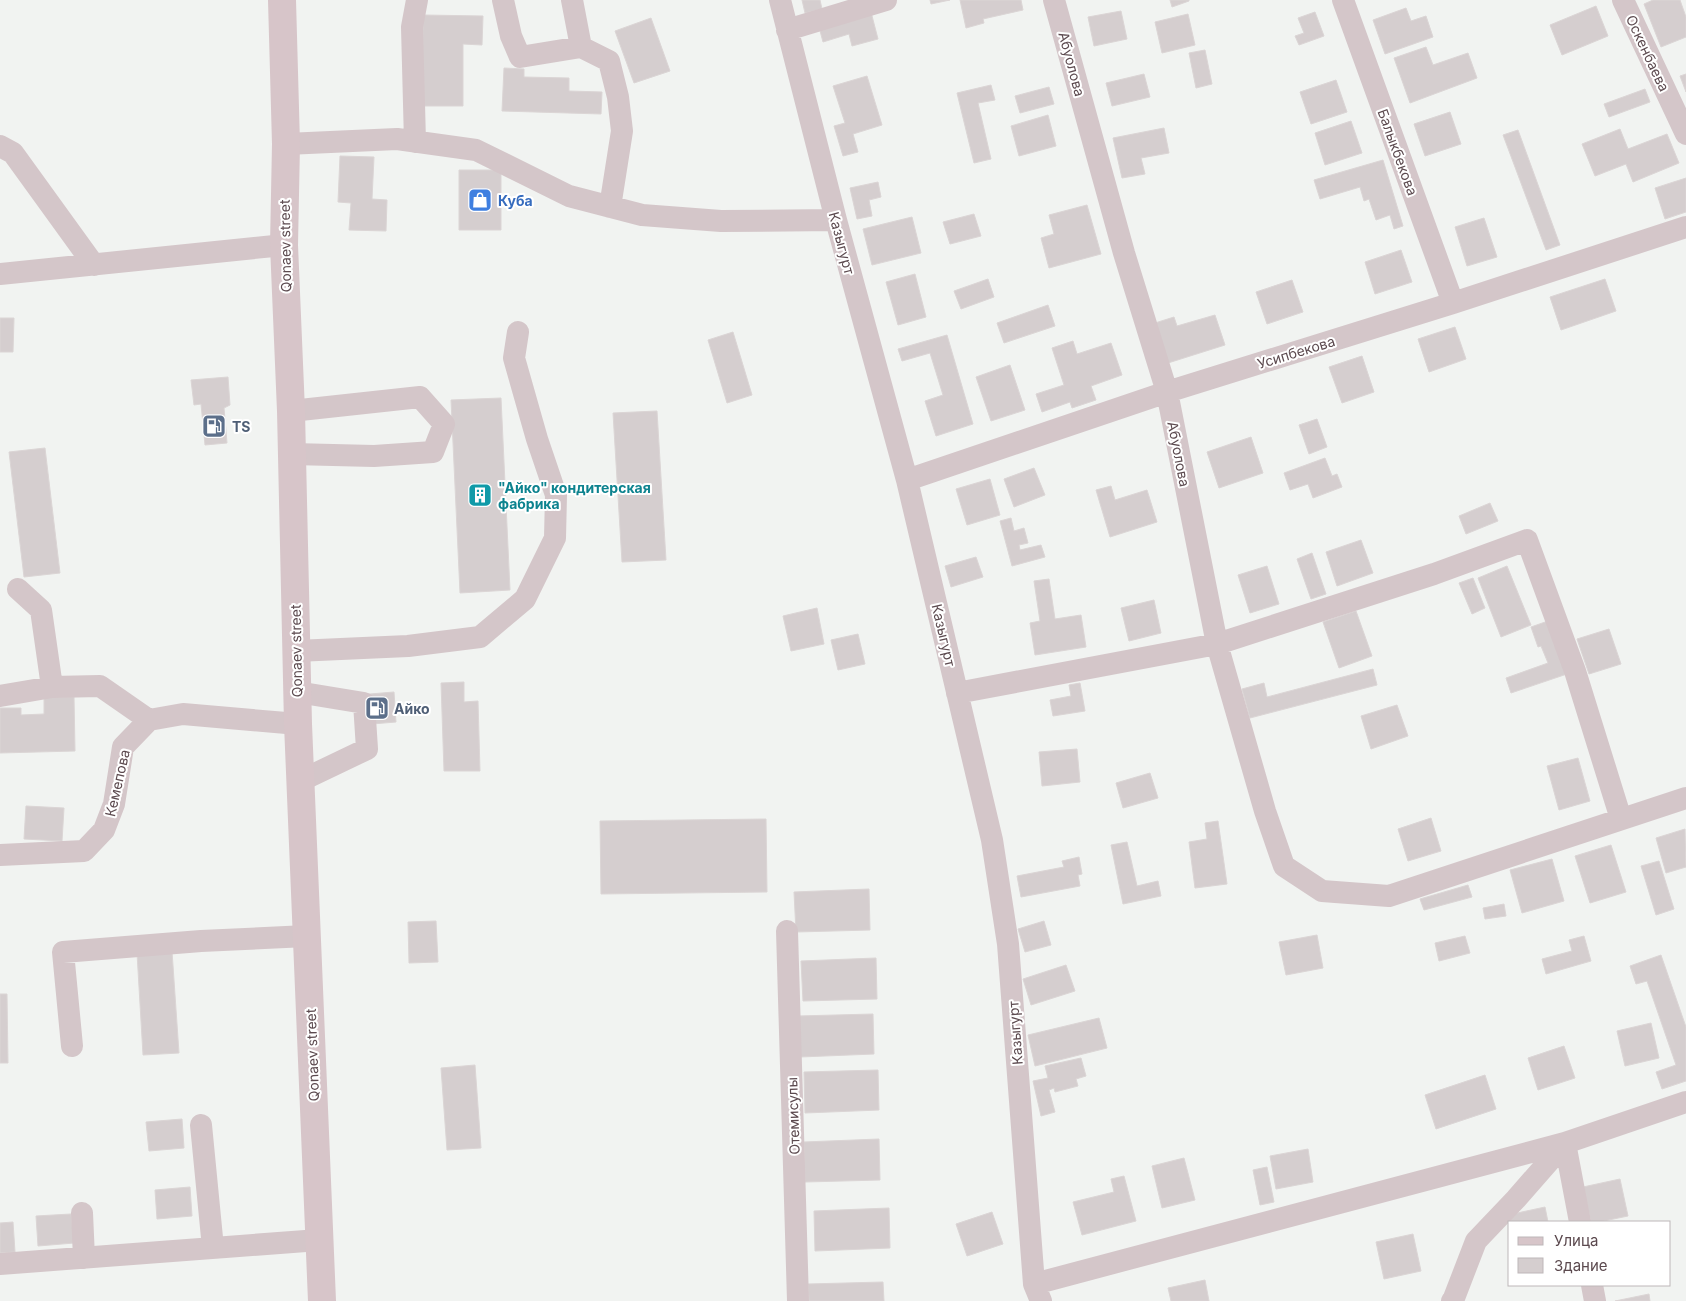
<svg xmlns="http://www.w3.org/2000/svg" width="1686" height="1301" viewBox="0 0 1686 1301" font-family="Inter,sans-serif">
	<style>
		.building { fill: #d5cecf; stroke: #dbd5d5 }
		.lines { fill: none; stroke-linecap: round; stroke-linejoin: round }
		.minor { stroke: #d4c6c9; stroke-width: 22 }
		.secondary { stroke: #d7c5c9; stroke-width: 28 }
		.labels { text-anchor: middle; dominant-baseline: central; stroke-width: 4; stroke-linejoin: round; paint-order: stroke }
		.street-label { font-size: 14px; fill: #5c4a4f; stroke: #fff }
		.shop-label { font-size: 14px; font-weight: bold; fill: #366cbe; stroke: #fff; text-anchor: start }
		.service-label { font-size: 14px; font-weight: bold; fill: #4e5e75; stroke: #fff; text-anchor: start }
		.culture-label { font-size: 14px; font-weight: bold; fill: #0d838f; stroke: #fff; text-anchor: start }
	</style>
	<rect width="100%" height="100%" fill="#f1f3f1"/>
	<path class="building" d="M802 0H820L822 9 805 13Z
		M930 0H950L931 4Z
		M960 0H1021L1023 10 983 19 984 23 966 28Z
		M1170 0H1189V1L1172 7Z
		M1653 0H1680L1686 17V37L1661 47 1644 4Z
		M1596 6 1608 36 1562 55 1550 25Z
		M1406 8 1411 21 1426 16 1433 37 1385 54 1373 20Z
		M1121 11 1127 39 1094 46 1088 17Z
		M871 12 878 39 852 46 849 34 823 42 819 27Z
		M1315 12 1324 36 1299 45 1295 36 1304 33 1298 18Z
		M1188 14 1195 45 1162 53 1155 22Z
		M423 15 483 16 482 45 463 44V106H422Z
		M651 18 670 71 634 83 615 31Z
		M1426 47 1433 65 1468 53 1477 78 1410 103 1394 58Z
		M1205 50 1212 84 1196 88 1189 53Z
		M504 68 524 69V77L569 78V91L602 92 601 114 502 111Z
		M1144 74 1150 97 1112 106 1106 83Z
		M1686 74V92L1680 76Z
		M867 76 882 125 853 134 858 152 843 156 834 126 845 123 833 86Z
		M1336 80 1347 112 1311 124 1300 92Z
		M991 85 995 100 978 103 991 159 974 163 957 93Z
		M1049 87 1054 104 1020 113 1015 96Z
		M1645 89 1650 102 1609 117 1604 104Z
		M1450 112 1461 144 1425 156 1414 124Z
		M1048 115 1056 146 1019 156 1011 126Z
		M1351 121 1362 153 1325 165 1315 133Z
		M1164 128 1169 153 1141 158 1145 174 1122 178 1113 138Z
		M1620 129 1628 149 1667 134 1679 163 1633 182 1626 164 1595 176 1582 144Z
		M1518 130 1560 245 1546 250 1503 135Z
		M340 156 374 157 372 199 387 200 386 231 349 230 351 203 338 202Z
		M1383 160 1403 226 1394 229 1390 215 1376 220 1369 199 1364 201 1360 187 1320 199 1314 180Z
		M459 170H501V230H459Z
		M1686 178V212L1665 219 1655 188Z
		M878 182 881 197 869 200 872 216 857 219 850 188Z
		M1087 205 1101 254 1049 268 1041 238 1054 234 1049 215Z
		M974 214 981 236 950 244 943 222Z
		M912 217 921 253 872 265 863 229Z
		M1484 218 1497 257 1467 266 1455 227Z
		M1401 250 1412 282 1375 294 1365 262Z
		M915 274 926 317 898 325 886 282Z
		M988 279 994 297 961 309 954 291Z
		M1605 279 1616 311 1561 330 1550 297Z
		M1292 280 1303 312 1267 324 1256 292Z
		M1048 305 1055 326 1004 343 997 323Z
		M1215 315 1225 345 1168 363 1155 323 1174 317 1177 326Z
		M0 318H14L13 352H0Z
		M1455 327 1466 359 1429 372 1418 339Z
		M733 332 752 395 727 403 708 340Z
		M947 335 973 424 936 436 925 401 943 395 930 353 902 361 898 349Z
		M1073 341 1077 354 1111 343 1122 375 1091 386 1096 400 1072 408 1070 402 1042 412 1036 394 1064 385 1052 348Z
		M1362 356 1374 392 1342 403 1329 367Z
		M1010 365 1025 410 991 421 976 377Z
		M228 377 230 405 224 408 227 443 205 445 201 404 194 405 191 380Z
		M501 398 510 590 460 593 451 400Z
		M657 411 666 560 622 562 613 413Z
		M1317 419 1327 447 1309 454 1299 425Z
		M1251 437 1263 473 1219 488 1207 452Z
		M45 448 60 573 24 577 9 452Z
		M1325 458 1332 476 1337 474 1342 487 1313 498 1308 484 1290 490 1284 473Z
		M1034 468 1045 495 1014 507 1004 479Z
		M990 479 1000 515 967 525 956 489Z
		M1111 486 1115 500 1147 490 1157 522 1110 537 1096 490Z
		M1490 503 1498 521 1466 534 1459 516Z
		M1011 518 1014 531 1024 528 1028 543 1019 545 1020 550 1041 545 1045 557 1012 566 1000 521Z
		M1361 540 1373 573 1337 586 1326 552Z
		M1312 553 1326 594 1311 599 1297 559Z
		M976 557 983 577 951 587 945 566Z
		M1267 566 1279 604 1250 613 1238 575Z
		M1507 566 1531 625 1501 637 1478 578Z
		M1473 578 1485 608 1472 614 1459 583Z
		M1049 579 1055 619 1081 615 1086 647 1035 655 1030 623 1040 621 1034 581Z
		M1154 600 1161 633 1129 641 1121 608Z
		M817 608 824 644 791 651 783 616Z
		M1356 611 1372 656 1339 668 1323 622Z
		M1548 621 1567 674 1511 693 1506 678 1548 663 1541 646 1538 647 1531 627Z
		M1609 629 1621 664 1589 674 1577 639Z
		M858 634 865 664 838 670 831 640Z
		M1373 669 1377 685 1250 718 1242 689 1264 683 1267 697Z
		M464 682V702L478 701 480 771H444L441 683Z
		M1080 683 1085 711 1053 716 1050 700 1071 696 1069 685Z
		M394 692 396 722 360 725 358 695Z
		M44 697H74L75 751 0 753V708H21V715L44 714Z
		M1397 705 1408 736 1371 749 1361 716Z
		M1077 749 1080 782 1042 786 1039 752Z
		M1578 758 1590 801 1559 810 1547 766Z
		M1150 773 1158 798 1123 808 1116 783Z
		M26 806 64 808 62 841 24 839Z
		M1431 818 1441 851 1408 861 1398 829Z
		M766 819 767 892 601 894 600 821Z
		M1218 821 1227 884 1195 888 1189 842 1207 839 1205 823Z
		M1685 829 1686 867 1666 873 1656 838Z
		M1127 842 1137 886 1158 881 1161 896 1123 904 1111 845Z
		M1611 845 1626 892 1590 903 1575 856Z
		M1079 857 1082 874 1078 875 1080 886 1021 897 1017 876 1064 867 1062 861Z
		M1552 859 1564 901 1522 913 1510 870Z
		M1659 861 1674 909 1656 915 1641 866Z
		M1468 885 1472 897 1424 910 1420 899Z
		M869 889 870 930 796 932 794 892Z
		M1504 904 1506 916 1485 919 1483 908Z
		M436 921 438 962 409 963 408 922Z
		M1044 921 1051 945 1025 952 1018 929Z
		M1317 935 1323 968 1286 975 1279 942Z
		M1465 936 1470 953 1439 961 1435 943Z
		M1584 936 1591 961 1546 974 1542 959 1572 951 1569 940Z
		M172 951 179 1053 143 1055 137 953Z
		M1661 955 1686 1027V1081L1662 1089 1656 1072 1676 1065 1647 981 1636 984 1630 966Z
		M876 958 877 999 803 1001 801 961Z
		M1066 965 1075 991 1031 1005 1023 979Z
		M0 994H7L8 1063H0Z
		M873 1014 874 1054 800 1057 798 1016Z
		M1099 1018 1107 1048 1035 1066 1028 1035Z
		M1651 1023 1659 1058 1625 1066 1617 1031Z
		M1564 1046 1575 1078 1538 1090 1528 1058Z
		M1081 1058 1086 1076 1076 1079 1078 1086 1055 1092 1054 1088 1049 1090 1055 1112 1041 1116 1033 1081 1048 1078 1045 1066Z
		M475 1065 481 1148 447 1150 441 1068Z
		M878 1070 879 1110 805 1113 804 1072Z
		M1485 1075 1496 1109 1436 1129 1425 1095Z
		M182 1119 184 1148 149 1151 146 1122Z
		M879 1139 880 1180 805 1182 804 1142Z
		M1308 1149 1313 1182 1276 1189 1270 1156Z
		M1184 1158 1195 1200 1162 1208 1152 1166Z
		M1267 1167 1274 1202 1260 1205 1253 1170Z
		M1124 1176 1136 1221 1082 1235 1073 1202 1114 1192 1111 1179Z
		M1620 1179 1628 1216 1599 1222H1591L1583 1187Z
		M190 1187 192 1216 157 1219 155 1190Z
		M1545 1207 1548 1222 1510 1223 1508 1215Z
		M889 1208 890 1248 815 1251 814 1211Z
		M992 1212 1003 1244 967 1256 956 1224Z
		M71 1214 74 1243 38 1246 36 1216Z
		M13 1222 15 1252 0 1253V1223Z
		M1413 1234 1421 1271 1384 1279 1376 1242Z
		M1205 1280 1209 1301H1171L1168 1288Z
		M883 1282 884 1301H809L808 1284Z
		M1649 1294 1650 1301H1615Z"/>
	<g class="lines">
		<path class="minor" d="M503 0 511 36 520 57 581 47
			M572 0 581 47 609 61 618 97 622 131 610 207
			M780 0 836 220 907 480 992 840 1008 944 1034 1284 1041 1301
			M1054 0 1124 253 1167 392 1217 644 1265 811 1284 866 1322 891 1389 896 1686 798
			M1343 0 1453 303
			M1623 0 1686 134
			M787 30 886 0
			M415 142 412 27 417 0
			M286 144 397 139 476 150 569 196 642 215 721 221 836 220
			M0 146 13 153 94 265
			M0 274 284 245
			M291 411 420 397 444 424 433 452 374 456 292 454
			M907 480 1167 392 1453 303 1686 227
			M18 589 41 610 52 687 100 686 149 720
			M296 651 408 646 480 637 525 599 555 538 556 495 537 439 514 358 518 332
			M297 692 364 703 367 749 300 781
			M957 693 1217 644 1434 574 1527 540 1575 671 1621 819
			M0 696 52 687
			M0 855 84 851 104 830 114 804 123 747 149 720 183 714 298 724
			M787 931 798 1301
			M72 1046 63 952 201 941 307 936
			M201 1125 213 1248
			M1565 1143 1580 1222
			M82 1213 84 1258
			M0 1264 319 1240
			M1034 1284 1565 1143 1686 1102
			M1592 1285 1595 1301
			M1452 1301 1454 1298 1476 1241 1516 1199 1565 1143"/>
		<path class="secondary" d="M282 0 286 144 284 245 291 411 298 724 322 1301"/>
	</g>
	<defs>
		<g id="shop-square" transform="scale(1.25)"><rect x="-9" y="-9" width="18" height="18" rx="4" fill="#3f7fe0" stroke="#fff"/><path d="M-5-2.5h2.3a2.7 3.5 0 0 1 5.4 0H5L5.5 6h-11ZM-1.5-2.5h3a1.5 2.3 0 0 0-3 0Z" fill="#fff"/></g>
		<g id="fuel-square" transform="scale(1.25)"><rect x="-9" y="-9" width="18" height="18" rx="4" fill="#5c6f8a" stroke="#fff"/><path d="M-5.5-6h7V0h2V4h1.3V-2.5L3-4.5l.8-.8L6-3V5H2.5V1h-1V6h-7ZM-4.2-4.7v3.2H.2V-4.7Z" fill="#fff"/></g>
		<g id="building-square" transform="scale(1.25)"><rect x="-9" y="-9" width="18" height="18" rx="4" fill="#0f9aa8" stroke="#fff"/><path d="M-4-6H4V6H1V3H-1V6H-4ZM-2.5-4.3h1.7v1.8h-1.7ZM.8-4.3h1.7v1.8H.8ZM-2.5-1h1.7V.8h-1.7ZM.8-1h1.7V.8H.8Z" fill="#fff"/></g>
	</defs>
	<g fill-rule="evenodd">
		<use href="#shop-square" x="480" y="200"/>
		<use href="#fuel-square" x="214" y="426"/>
		<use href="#building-square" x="480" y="495"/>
		<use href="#fuel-square" x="377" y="708"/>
	</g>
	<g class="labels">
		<g class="street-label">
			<text transform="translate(1648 53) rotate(65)">Оскенбаева</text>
			<text transform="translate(1072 64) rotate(75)">Абуолова</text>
			<text transform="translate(1398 152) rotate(70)">Балыкбекова</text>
			<text transform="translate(842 243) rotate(75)">Казыгурт</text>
			<text transform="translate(285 246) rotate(-91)">Qonaev street</text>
			<text transform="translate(1296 352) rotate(-17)">Усипбекова</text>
			<text transform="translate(1179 454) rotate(79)">Абуолова</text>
			<text transform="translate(944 635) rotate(77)">Казыгурт</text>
			<text transform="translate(296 651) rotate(-91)">Qonaev street</text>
			<text transform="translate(117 783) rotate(-77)">Кемепова</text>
			<text transform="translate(1015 1033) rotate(-94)">Казыгурт</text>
			<text transform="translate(312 1055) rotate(-92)">Qonaev street</text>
			<text transform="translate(793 1116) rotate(-92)">Отемисулы</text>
		</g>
		<g class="shop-label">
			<text x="498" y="200">Куба</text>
		</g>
		<g class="service-label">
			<text x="232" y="426">TS</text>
			<text x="394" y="708">Айко</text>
		</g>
		<g class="culture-label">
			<text x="498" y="487">"Айко" кондитерская<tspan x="498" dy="16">фабрика</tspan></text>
		</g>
	</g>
	<rect x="1508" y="1221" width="162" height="65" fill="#ffffff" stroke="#beb7b9"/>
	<rect x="1518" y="1237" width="25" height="8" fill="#d7c5c9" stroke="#beb7b9"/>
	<text x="1554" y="1246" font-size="15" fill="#5c4a4f">Улица</text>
	<rect x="1518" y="1258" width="25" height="15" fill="#d5cecf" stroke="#beb7b9"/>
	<text x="1554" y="1271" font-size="15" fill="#5c4a4f">Здание</text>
</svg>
